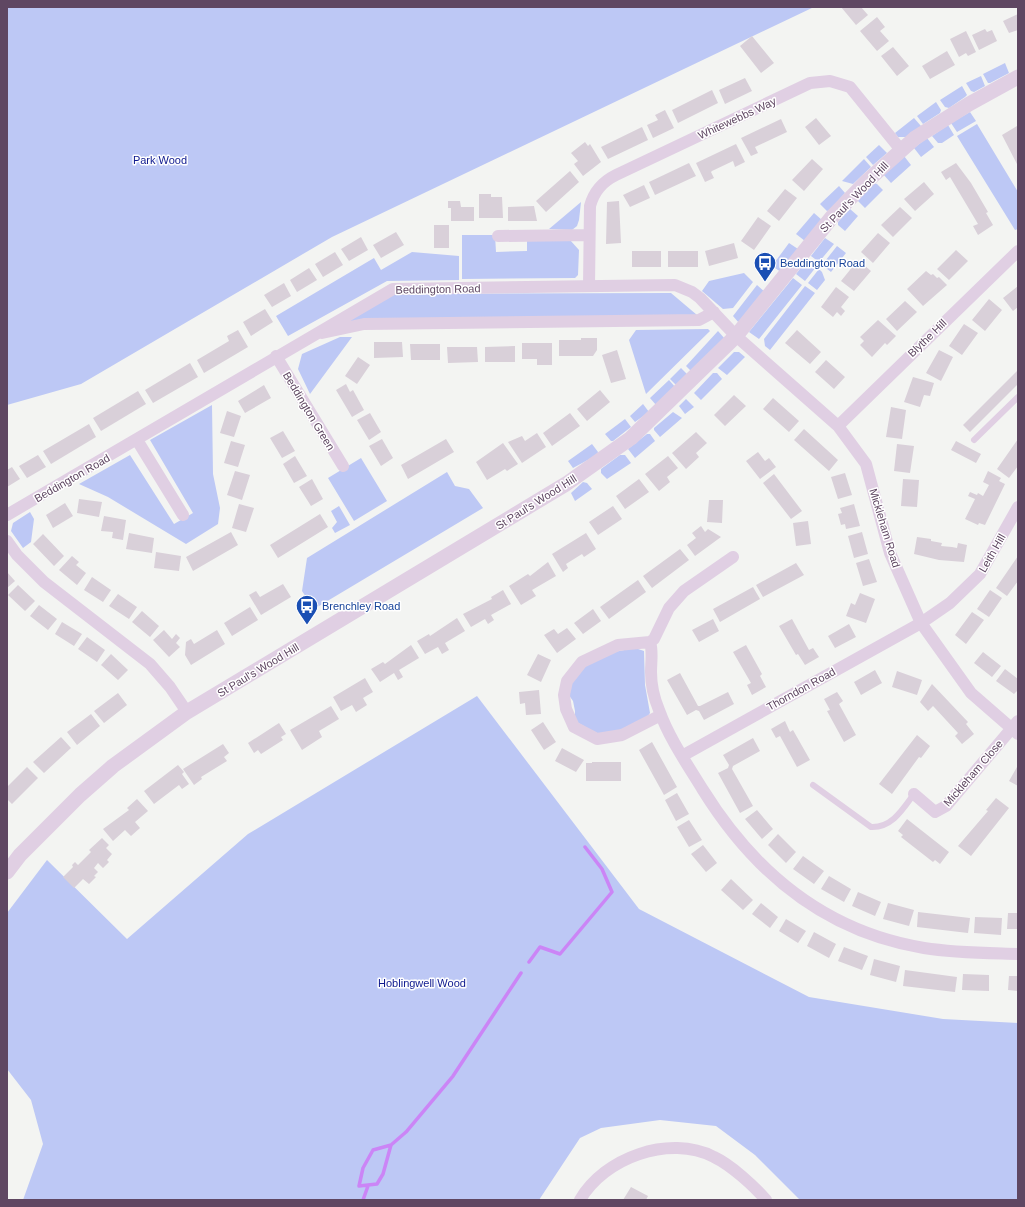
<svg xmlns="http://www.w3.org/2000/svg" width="1025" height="1207" viewBox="0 0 1025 1207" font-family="Helvetica,sans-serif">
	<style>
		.green { fill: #bdc8f5 }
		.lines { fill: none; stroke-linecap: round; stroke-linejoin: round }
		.stream { stroke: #cb85f6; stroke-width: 3.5 }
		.building { fill: #d9d0d9 }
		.service { stroke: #e0cfe3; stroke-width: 6 }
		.minor { stroke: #e0cfe3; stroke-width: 12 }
		.tertiary { stroke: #e0cfe3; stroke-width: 15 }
		.labels { text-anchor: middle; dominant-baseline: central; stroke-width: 3; stroke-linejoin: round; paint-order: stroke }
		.street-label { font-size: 11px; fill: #5f4762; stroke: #fff }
		.park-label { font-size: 11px; fill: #0d188e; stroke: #fff }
		.transit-label { font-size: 11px; fill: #164399; stroke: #fff; text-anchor: start }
	</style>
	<rect width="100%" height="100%" fill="#f3f4f2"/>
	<path class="green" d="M7 7H814L332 237 81 384 7 405Z
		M1005 63 1009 73 990 83H988L983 74Z
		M981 76 985 86 974 92 971 91 966 83Z
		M962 86 967 95 965 97 949 108 945 107 940 100Z
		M936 102 941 110 940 113 923 124 917 116Z
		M970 112 976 121 957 132 951 123Z
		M914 118 921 126 907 137H898L895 133Z
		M977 124 1018 192V229L1015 230 957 136Z
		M948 125 954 135 942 143H938L932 136Z
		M927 138 934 147 921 157 914 148Z
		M879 145 887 153 873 165 866 157Z
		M904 156 911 165 891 183 883 174Z
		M864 159 871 167 853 184 842 181Z
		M874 183 877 184 883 190 865 208 858 201 859 199Z
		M839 186 845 193 830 210 827 211 820 204Z
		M581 202 579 220 577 226 572 230 549 229Z
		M850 209 858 216 845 231 838 225V222Z
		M814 213 822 220 805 241 796 234Z
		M462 235H495L496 252 527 251V240H570L579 250 578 275 575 278 462 279Z
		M825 238 834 244 819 262 811 256Z
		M789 243 798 249 781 272 772 266Z
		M837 246 846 253 831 272 822 265Z
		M412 252 459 256V280L387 281 288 336 276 316 374 258 381 270Z
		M807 260 816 267 805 281 796 274Z
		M819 269 822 272 825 280 817 290 808 283Z
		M744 273 753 282 733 308 723 309 702 291 709 281Z
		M793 278 802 285 759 339 749 332Z
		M757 285 765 292 739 323 733 316Z
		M805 286 815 293 770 350 765 346 764 339Z
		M671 293 697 315 343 322 394 294Z
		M708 329 710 331 646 394 629 340 636 330Z
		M718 331 725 339 692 372 686 366Z
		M340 337H352L310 394 298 369 302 354Z
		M734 352H739L745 357 727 375 718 368Z
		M681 368 688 375 678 387 670 379Z
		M713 373H717L722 379 701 400 694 393Z
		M669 380 676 388 656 405 650 398Z
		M686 399 694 407 685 414 679 406Z
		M643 404 649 412 635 422 630 416Z
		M212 405 213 474 220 508 218 524 186 544 108 497 79 484 130 455 174 524 193 513 150 440Z
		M673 412 682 418 660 437 654 430V428Z
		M625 419 631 427 613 441H611L605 434Z
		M647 434H650L655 441 635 458 628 449Z
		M592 444 598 452 597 455 573 468 568 461Z
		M620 455H625L631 463 607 479 601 473V469Z
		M361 458 387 501 354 521 328 478Z
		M447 472 455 486 469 489 483 508 314 609 302 591 307 558Z
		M583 482 587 483 592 489 575 501 571 493Z
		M339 506 350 525 335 533 332 528 337 522 331 511Z
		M30 512 34 519 31 542 23 548 11 531 13 523Z
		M635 648 644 651 645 685 650 713C643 725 613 732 599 735L575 721V711L573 701 568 694V688L585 665 603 654Z
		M477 696 639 909 809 997 943 1019 1018 1023V1200H800L755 1155 716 1126 660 1120 601 1128 580 1138 539 1200H23L43 1144 31 1100 7 1069V913L47 860 127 939 248 834Z"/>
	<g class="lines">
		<path class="stream" d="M529 962 540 947 560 954 612 892 602 869 585 847
			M391 1145 383 1174 377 1184 359 1186 363 1168 373 1150 391 1145 406 1132 453 1076 521 973
			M363 1200 368 1186"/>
	</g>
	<path class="building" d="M841 7H861L868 15 856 25Z
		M1018 14V30L1009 33 1003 21Z
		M877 17 885 27 880 31 889 41 877 51 860 31Z
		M985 29 987 32 992 30 997 41 979 50 972 35Z
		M966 31 976 52 968 56 966 53 959 57 950 39Z
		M752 36 774 63 761 73 740 46Z
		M893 47 909 66 897 76 881 56Z
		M947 51 955 65 930 79 922 66Z
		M745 78 752 91 725 104 719 90Z
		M712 90 718 103 678 123 672 110Z
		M665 110 674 128 653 138 647 125 658 120 655 115Z
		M816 118 831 136 819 145 805 127Z
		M781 119 787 132 755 147 758 153 751 156 741 138Z
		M1017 126 1018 127V166L1002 135Z
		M642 127 648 140 608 159 601 147Z
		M585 142 588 146 590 144 601 162 583 176 574 164 578 161 571 153Z
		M736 144 745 162 735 167 733 161 712 171 711 172 714 178 705 182 696 163Z
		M812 159 823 169 804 191 792 180Z
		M689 163 696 176 655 195 649 182Z
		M956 163 971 183 988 212 986 213 993 225 978 235 973 226 978 224 950 177 946 180 941 172Z
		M570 171 579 182 546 212 536 201Z
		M924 182 934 194 915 211 904 199Z
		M644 185 650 198 630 207 623 195Z
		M785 189 797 198 779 221 767 211Z
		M479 194H491V197H502L503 218H479Z
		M448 201H460L461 207H474V221H451V208H448Z
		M619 201 621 243 606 244 607 202Z
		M534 206 537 221H508V207Z
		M900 207 912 218 893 237 881 225Z
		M758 217 771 226 754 250 741 241Z
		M434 225H449V248H434Z
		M396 232 404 245 381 258 373 245Z
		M878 233 890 243 873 263 861 252Z
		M361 237 368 250 349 261 341 249Z
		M734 243 738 258 709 266 705 251Z
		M956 250 968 261 949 280 937 269Z
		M632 251H661V267H632Z
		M668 251H698V267H668Z
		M335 252 343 265 323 277 315 264Z
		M858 260 871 271 854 291 841 281Z
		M309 268 317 280 297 292 290 280Z
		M926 271 931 275 933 274 937 278 939 277 947 285 923 306 907 289Z
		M284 283 291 296 272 307 264 295Z
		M1018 286V307L1013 311 1003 298Z
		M836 287 849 297 841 307 845 311 841 316 837 312 833 317 821 307Z
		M989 299 1002 310 985 331 972 320Z
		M905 301 917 312 897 331 886 319Z
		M265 309 273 322 251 336 243 322Z
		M878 320 896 336 887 345 885 343 872 357 860 345 864 341 860 337Z
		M964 324 978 333 962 355 949 346Z
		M238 330 248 347 204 373 197 360 229 341 227 336Z
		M797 330 821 352 810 364 785 343Z
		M581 338H597V350L593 356H559V340H581Z
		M374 342H402L403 357 374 358Z
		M522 343H552V365H537V359H522Z
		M410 344H440V360H411Z
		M515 346V362H485V347Z
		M447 347H477L478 362 448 363Z
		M617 350 626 379 611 383 602 355Z
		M939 350 953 357 941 381 926 373Z
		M358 357 370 365 357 384 345 376Z
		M826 360 845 377 834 389 815 372Z
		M190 363 198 377 153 403 145 390Z
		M1018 370V384L970 432 963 425Z
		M913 377 934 383 930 396 924 395 920 407 904 402Z
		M346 384 350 392 353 390 364 410 352 417 336 390Z
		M264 385 271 398 245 413 238 401Z
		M600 390 610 402 587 421 577 409Z
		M138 391 146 404 101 431 93 418Z
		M734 395 746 406 725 426 714 415Z
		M773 398 799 421 789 432 763 409Z
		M891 407 906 410 902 439 886 437Z
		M227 411 241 416 234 437 220 433Z
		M370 413 381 432 369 440 357 420Z
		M570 413 580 426 552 446 543 433Z
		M89 424 96 437 51 464 43 451Z
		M804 429 838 460 829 471 794 440Z
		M283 431 295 451 282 458 270 438Z
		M696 432 707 443 696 453 699 457 686 469 672 453Z
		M537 433 546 447 522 463 508 442 522 436 525 441Z
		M382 439 393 458 381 466 369 446Z
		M446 439 454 452 408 479 401 465Z
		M1018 439V466L1009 478 997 469Z
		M231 441 245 445 238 467 224 463Z
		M956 441 981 454 976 463 951 450Z
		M503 443 518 464 507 471 505 469 487 480 476 462Z
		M897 444 914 446 910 473 894 471Z
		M758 452 765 461 769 458 776 467 760 479 746 461Z
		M38 455 46 467 27 478 19 466Z
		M295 456 307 476 294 483 283 464Z
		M668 456 678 468 667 477 670 482 659 491 645 474Z
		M12 467 20 479 7 487V470Z
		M235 471 250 475 242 500 227 495Z
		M988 471 1001 478 999 481 1005 484 985 525 979 523 978 525 965 519 975 499 968 496 970 492 977 495 978 493 983 496 989 485 983 482Z
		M845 473 852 495 838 499 831 477Z
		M774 474 802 511 791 519 763 483Z
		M312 479 323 499 311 506 299 487Z
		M639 479 649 492 625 509 616 496Z
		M903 479 919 480 917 507 901 506Z
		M79 499 102 502 99 517 77 513Z
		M709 500H723L722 523 707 522Z
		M65 503 73 516 53 528 46 515Z
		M239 504 254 508 246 532 232 528Z
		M854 504 860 526 846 529 845 524 841 525 838 514 842 513 840 508Z
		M613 506 622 519 598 535 589 522Z
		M320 514 328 527 278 558 270 545Z
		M104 516 126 520 123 540 112 538 113 532 101 531Z
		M808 521 811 544 796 546 793 523Z
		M701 526 705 532 708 529 721 537 695 556 687 545 696 538 692 533Z
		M231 532 238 545 193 571 186 557Z
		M862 532 868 554 854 558 848 536Z
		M129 533 154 538 152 553 126 549Z
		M586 533 596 549 584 557 582 554 566 564 568 568 563 572 552 554Z
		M43 534 64 556 54 566 33 544Z
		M917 537 931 539V541L942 543 941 546 952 547 957 548 958 543 967 545 964 562 939 560 914 554Z
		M680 549 689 560 652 588 643 576Z
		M156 552 181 556 179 571 154 568Z
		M72 556 79 562 76 565 86 573 77 585 59 570Z
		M1018 556V581L1007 596 996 588Z
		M869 559 877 582 863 586 856 563Z
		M548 562 556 576 532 590 536 596 521 605 509 586 528 574 530 576Z
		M796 563 804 575 763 597 756 585Z
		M7 572 15 581 7 588Z
		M92 577 111 590 103 602 84 590Z
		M638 580 646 592 609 619 600 607Z
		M283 584 291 597 261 615 249 595 256 591 260 597Z
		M18 585 35 601 25 611 8 595Z
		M753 587 760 599 720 622 713 609Z
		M503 590 511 604 491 615 494 620 488 624 485 619 471 627 463 614 492 599 491 597Z
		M990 590 1002 598 989 617 977 609Z
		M860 593 875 599 866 623 846 616 851 603 855 605Z
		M118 594 137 607 129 619 109 606Z
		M39 605 57 619 48 630 30 616Z
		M250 607 258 620 232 636 224 623Z
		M593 609 601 621 583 634 574 623Z
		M142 611 159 626 150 637 132 622Z
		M972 612 984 620 966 644 955 635Z
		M457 618 465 631 445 643 449 650 442 654 438 647 425 654 417 641 429 634 430 636Z
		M713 619 719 631 699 642 692 630Z
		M792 619 809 650 813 648 819 657 805 665 798 654 796 655 779 626Z
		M62 622 82 634 74 646 55 634Z
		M849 624 856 637 835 648 828 636Z
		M567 628 576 639 557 653 544 635 554 629 558 634Z
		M164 630 172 639 176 634 180 638 176 643 180 647 169 657 153 640Z
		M217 630 225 644 191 665 185 655 186 642 191 639 194 644Z
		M87 637 105 650 97 662 78 649Z
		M411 645 419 658 399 670 403 677 398 680 394 673 380 682 371 669 383 662 385 664Z
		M746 645 762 674 760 676 766 687 752 695 747 685 751 683 733 652Z
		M983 652 1001 666 992 677 974 663Z
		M111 654 128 670 118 680 101 665Z
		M538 654 551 660 541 682 527 675Z
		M1005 669 1018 679V690L1014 694 996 681Z
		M875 670 882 683 861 695 854 682Z
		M897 671 922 680 917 695 892 687Z
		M680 673 698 706H700L728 692 734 704 704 720 699 711 696 710 687 715 667 680Z
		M365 678 373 692 363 698 367 705 356 712 352 705 341 711 333 697Z
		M932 684 968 722 966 724 974 734 962 744 955 736 958 733 934 707 933 706 928 711 920 702Z
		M539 690 541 714 526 715 525 703 520 704 519 692Z
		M837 692 843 701 839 704 856 735 844 742 827 711 830 710 824 699Z
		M118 693 127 705 104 723 94 711Z
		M331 706 339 719 319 731 322 737 302 750 290 730Z
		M91 714 100 726 77 745 67 732Z
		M785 721 790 732 793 730 810 760 797 767 780 736 776 738 771 729Z
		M543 722 556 742 544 750 531 730Z
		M279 723 286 734 281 737 283 740 261 754 258 750 254 753 248 743Z
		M917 735 930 746 921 758 919 757 892 794 879 784Z
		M61 737 71 748 44 773 33 762Z
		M753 738 760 751 733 766 732 769 753 806 740 813 718 773 728 768 729 765 723 755Z
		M652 742 677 787 664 795 639 750Z
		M223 744 229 753 224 757 227 761 201 777 202 779 194 785 183 769Z
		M562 748 584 760 576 772 555 761Z
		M592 762H621V781H586V763H592Z
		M178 765 184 772 182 774 189 784 182 789 179 785 154 804 144 791Z
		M27 767 38 778 12 804 7 799V787Z
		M1017 767 1018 768V786L1009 781Z
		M677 793 689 814 676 821 665 800Z
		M996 798 1009 808 971 856 958 846 988 811 986 810Z
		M137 799 148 811 135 822 140 828 131 836 125 830 113 841 103 829 129 810 127 808Z
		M757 810 773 829 762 839 745 819Z
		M907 819 949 852 940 864 935 860 933 862 901 837 903 835 898 831Z
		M689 820 702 840 689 847 677 827Z
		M778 834 796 852 786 863 768 845Z
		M102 838 109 845 106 848 112 854 107 860 109 862 103 868 98 863 94 868 98 872 94 876 96 877 89 884 83 879 74 888 63 877 73 867 72 865 75 862 78 865 91 852 89 850Z
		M703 845 717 863 706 872 691 854Z
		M803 856 824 871 814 884 793 869Z
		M829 876 851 889 844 902 821 889Z
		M731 879 753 900 743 910 721 890Z
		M858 892 881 902 875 916 852 906Z
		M761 903 778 917 770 928 752 914Z
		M888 903 914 910 909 926 883 919Z
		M918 912 970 918 968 933 917 927Z
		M1008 913H1018V929H1007Z
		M975 917 1002 918 1001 935 974 933Z
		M786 919 806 931 798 943 779 931Z
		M814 932 836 944 829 958 807 946Z
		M844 947 868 956 862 970 838 961Z
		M874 959 900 966 896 982 870 975Z
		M905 970 957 977 955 992 903 986Z
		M963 974 989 975V991L962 990Z
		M1009 976H1018V991L1008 990Z
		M631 1187 648 1196 646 1200H623Z"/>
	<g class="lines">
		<path class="service" d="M974 440 1018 397
			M813 785 871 827C892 828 903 809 914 794"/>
		<path class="minor" d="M498 236 588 235
			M589 286 590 206C594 191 602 182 616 175L810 83 830 81 850 87 901 150
			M322 333 364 324 699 320 714 312
			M276 356 343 466
			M838 426 1018 251
			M137 440 183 515
			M7 515 393 289 675 285 692 292 700 298 736 336 838 426 866 464 890 553 921 623 971 693 1018 734
			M7 541 17 555 44 582 150 664 170 687 187 712
			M650 642C653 651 651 662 651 672 651 685 654 698 659 710 669 738 687 764 703 790 754 872 826 932 924 948 955 953 987 953 1018 954
			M661 715 622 735 597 739 574 727 566 709 564 695 567 681 582 662 618 645 650 642 654 639 669 608 684 591 733 557
			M682 756 921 623 950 603 980 574 1018 507
			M914 794 935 812 946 806 1018 721
			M580 1200C604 1158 669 1134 714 1157 731 1165 754 1186 766 1200"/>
		<path class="tertiary" d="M7 872 20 855 80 795 113 766 187 712 566 484 631 438 736 336 832 217 867 181 915 138 969 104 1018 77"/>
	</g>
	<defs>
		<g id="bus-pin" transform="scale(1.15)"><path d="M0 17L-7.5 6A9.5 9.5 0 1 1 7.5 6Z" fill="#1a4fb4" stroke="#fff"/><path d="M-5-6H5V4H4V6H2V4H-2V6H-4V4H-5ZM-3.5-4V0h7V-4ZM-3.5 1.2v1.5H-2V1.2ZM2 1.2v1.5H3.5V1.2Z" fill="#fff"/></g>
	</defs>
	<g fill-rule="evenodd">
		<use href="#bus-pin" x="765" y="263"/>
		<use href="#bus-pin" x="307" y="606"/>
	</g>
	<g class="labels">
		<g class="street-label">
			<text transform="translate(737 118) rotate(-25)">Whitewebbs Way</text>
			<text transform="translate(854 197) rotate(-46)">St Paul's Wood Hill</text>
			<text transform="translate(438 289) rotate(-1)">Beddington Road</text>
			<text transform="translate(927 338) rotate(-44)">Blythe Hill</text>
			<text transform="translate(309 411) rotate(59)">Beddington Green</text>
			<text transform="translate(72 478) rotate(-30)">Beddington Road</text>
			<text transform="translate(536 502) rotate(-32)">St Paul's Wood Hill</text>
			<text transform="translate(885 528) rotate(73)">Mickleham Road</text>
			<text transform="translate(992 553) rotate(-60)">Leith Hill</text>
			<text transform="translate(258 670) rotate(-31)">St Paul's Wood Hill</text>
			<text transform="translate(801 689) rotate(-29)">Thorndon Road</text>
			<text transform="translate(973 773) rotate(-49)">Mickleham Close</text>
		</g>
		<g class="park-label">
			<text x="160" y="160">Park Wood</text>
			<text x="422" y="983">Hoblingwell Wood</text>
		</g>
		<g class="transit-label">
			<text x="780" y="263">Beddington Road</text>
			<text x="322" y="606">Brenchley Road</text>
		</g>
	</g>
	<rect width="1025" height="1207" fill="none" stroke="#5f4762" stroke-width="16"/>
</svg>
